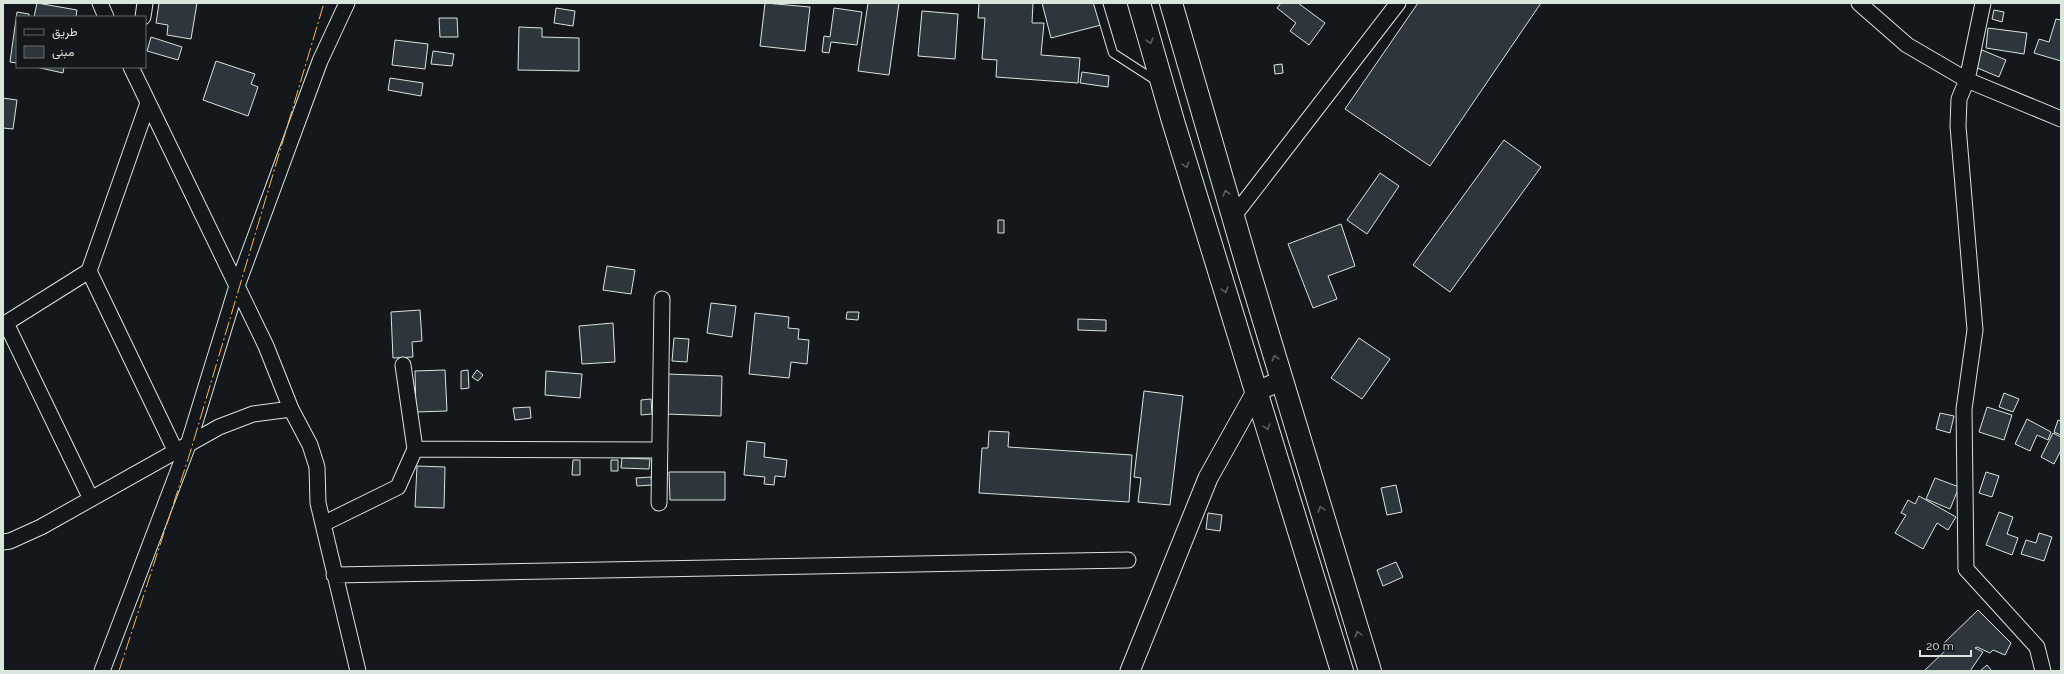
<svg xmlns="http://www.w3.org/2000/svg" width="2064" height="674" viewBox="0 0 2064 674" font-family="Raleway,Vazirmatn,sans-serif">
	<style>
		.building { fill: #2c363c; stroke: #d8e6dc }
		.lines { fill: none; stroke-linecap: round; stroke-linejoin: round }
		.service-casing { stroke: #d8e6dc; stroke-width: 10 }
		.minor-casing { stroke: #d8e6dc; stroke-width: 17 }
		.tertiary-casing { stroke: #d8e6dc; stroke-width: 21 }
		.trunk-casing { stroke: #d8e6dc; stroke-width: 24 }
		.service { stroke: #14181c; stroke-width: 8 }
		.minor { stroke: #14181c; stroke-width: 15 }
		.tertiary { stroke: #14181c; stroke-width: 19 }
		.trunk { stroke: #14181c; stroke-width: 22 }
		.power { stroke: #ffb74d; stroke-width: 1; stroke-dasharray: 14 3 2 3; stroke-linecap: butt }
		.oneway { stroke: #59605f }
	</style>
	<rect width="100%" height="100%" fill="#14181c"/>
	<path class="building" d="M37 3 77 10 76 17H34Z
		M159 3H197L191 39 167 35 168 25 156 23Z
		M765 3 810 7 805 51 760 46Z
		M868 3H899L889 75 858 71Z
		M979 3H1033L1032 23H1044L1041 55 1080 58 1078 83 996 77 997 60 982 59 985 18H978Z
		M1042 3H1095L1101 25 1051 38Z
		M1281 3H1298L1325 23 1309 45 1290 31 1296 23 1277 8Z
		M1418 3H1541L1430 166 1345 109Z
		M556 8 575 11 573 26 554 23Z
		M834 8 862 12 857 45 831 42 829 53 822 52 824 36 830 37Z
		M1994 10 2004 12 2002 22 1992 19Z
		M922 11 958 14 955 59 918 56Z
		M17 12 29 14V17H17V63L10 62Z
		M439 18H457L458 37H440Z
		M2056 19 2061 20V61L2034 53 2039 39 2049 42Z
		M519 27 542 28V37L579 38V71L518 70Z
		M1988 28 2027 33 2024 54 1986 48Z
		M151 37 182 47 178 60 147 51Z
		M395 40 428 44 425 69 392 65Z
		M1982 50 2006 60 1999 77 1975 67Z
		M433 51 454 54 452 66 431 64Z
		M216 61 255 74 251 84 258 87 248 116 203 100Z
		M1282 64 1283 73 1275 74 1274 65Z
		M36 67H64L63 73Z
		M1082 72 1109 76 1108 87 1080 83Z
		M390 78 423 83 421 96 388 90Z
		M3 98 17 100 13 129 3 128Z
		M1504 140 1541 167 1450 292 1413 265Z
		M1380 173 1399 186 1367 234 1347 220Z
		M998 220H1004V233H998Z
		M1341 224 1355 266 1328 276 1337 299 1313 308 1288 244Z
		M607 266 635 270 631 294 603 290Z
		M711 303 736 306 732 337 707 333Z
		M420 310 422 341 412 342 413 357 393 358 391 312Z
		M847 312H859L858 320 846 319Z
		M755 313 789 317 788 328 799 329 798 339 809 340 807 364 791 362 789 378 749 374Z
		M1078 319 1106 320V331L1078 330Z
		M613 323 615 362 582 364 579 326Z
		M674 338 689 339 687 362 672 361Z
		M1359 338 1390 359 1362 399 1331 378Z
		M445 370 447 411 416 412 415 371Z
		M468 370 469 388 461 389V371Z
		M477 370 483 375 478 381 472 377Z
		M546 371 582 374 580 398 545 395Z
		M667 374 722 376 721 416 666 414Z
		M1144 391 1183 396 1170 505 1138 502 1141 478 1134 477Z
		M2004 393 2019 399 2013 412 1999 407Z
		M651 399 652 414 641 415V400Z
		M530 407 531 418 515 420 513 408Z
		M1987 407 2012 415 2004 440 1979 432Z
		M1940 413 1954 416 1950 433 1936 429Z
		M2027 419 2051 432 2048 440 2037 435 2030 451 2015 444Z
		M2058 420 2061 421V435L2054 432Z
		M989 431 1009 432 1008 447 1132 455 1129 502 979 493 982 448H988Z
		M2053 433 2061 437V450L2054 464 2041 457Z
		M747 441 765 443 764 457 787 460 785 477 775 476 774 485 764 484 765 477 744 475Z
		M622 458 650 459 649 469 621 468Z
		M573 460H580V475H572Z
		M611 460H618V471H611Z
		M417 466 445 467 444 508 415 507Z
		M669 472H725V500H670Z
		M1986 472 1999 476 1992 497 1979 493Z
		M651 477 652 485 637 486 636 478Z
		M1935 478 1959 487 1950 509 1926 499Z
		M1396 485 1402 512 1387 515 1381 488Z
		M1919 496 1956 517 1948 530 1937 523 1923 549 1895 533 1906 515 1901 513 1908 500 1915 504Z
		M1999 512 2013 517 2007 534 2018 538 2012 555 1986 545Z
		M1208 513 1222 515 1220 531 1206 529Z
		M2039 533 2052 537 2044 561 2021 554 2026 540 2036 543Z
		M1396 562 1403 577 1383 586 1377 570Z
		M1978 610 2011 643 2005 655 1993 650 1990 653 1977 647 1975 648 1983 652 1970 671H1924L1949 647 1944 643Z
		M1987 665 1992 671H1980Z"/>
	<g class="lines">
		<g class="service-casing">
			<path id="service" d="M1098 3 1113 53 1158 82"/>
		</g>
		<g class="minor-casing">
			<path id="minor" d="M100 3 106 17
				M1859 3 1907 45 1967 80 2061 119
				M1983 3 1967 80 1959 99 1958 126 1975 330 1964 409 1966 569 2037 647 2043 671
				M143 17 145 3
				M131 67 266 346 291 409 310 445 317 467 318 503 358 671
				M148 103 89 271 176 452
				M1233 217 1398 3
				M6 323 91 499
				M3 325 89 271
				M415 449 660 450
				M659 503 662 299
				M329 521 398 487 415 449 403 365
				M3 542 10 541 41 527 219 427 253 414 291 409
				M334 575 1128 560
				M102 671 188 445 237 286 320 61 347 3"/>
		</g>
		<g class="tertiary-casing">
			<path id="tertiary" d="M1130 671 1208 478 1256 392 1282 380"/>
		</g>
		<g class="trunk-casing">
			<path id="trunk" d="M1139 3 1173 121 1342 671
				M1171 3 1248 268 1370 671"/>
		</g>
		<use href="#service" class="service"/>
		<use href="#minor" class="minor"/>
		<use href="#tertiary" class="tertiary"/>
		<use href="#trunk" class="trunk"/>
		<path class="power" d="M119 671 190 453 324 3"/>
	</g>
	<defs><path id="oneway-chevron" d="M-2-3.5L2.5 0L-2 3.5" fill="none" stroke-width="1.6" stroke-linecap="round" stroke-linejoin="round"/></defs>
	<g class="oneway">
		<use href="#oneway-chevron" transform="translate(1150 41) rotate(74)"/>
		<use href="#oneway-chevron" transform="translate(1186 165) rotate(73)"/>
		<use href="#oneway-chevron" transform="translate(1226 193) rotate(-106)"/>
		<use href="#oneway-chevron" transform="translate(1225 290) rotate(73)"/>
		<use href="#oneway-chevron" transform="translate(1275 358) rotate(-107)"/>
		<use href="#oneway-chevron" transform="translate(1267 427) rotate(73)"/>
		<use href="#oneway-chevron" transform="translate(1321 509) rotate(-107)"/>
		<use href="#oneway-chevron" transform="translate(1358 634) rotate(-107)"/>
	</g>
	<rect width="2064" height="674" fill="none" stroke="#d8e6dc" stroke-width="8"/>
	<rect x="16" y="16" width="130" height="52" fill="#14181c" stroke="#626a69"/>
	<rect x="24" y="29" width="20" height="6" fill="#14181c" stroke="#626a69"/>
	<text x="52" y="36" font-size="12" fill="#d8e6dc">طريق</text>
	<rect x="24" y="46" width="20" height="12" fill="#2c363c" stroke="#626a69"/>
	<text x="52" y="56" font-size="12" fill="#d8e6dc">مبنى</text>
	<path d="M1920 650v6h51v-6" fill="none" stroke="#d8e6dc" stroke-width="2"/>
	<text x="1926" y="650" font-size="12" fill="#d8e6dc" stroke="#14181c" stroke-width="3" paint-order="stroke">20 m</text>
</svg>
